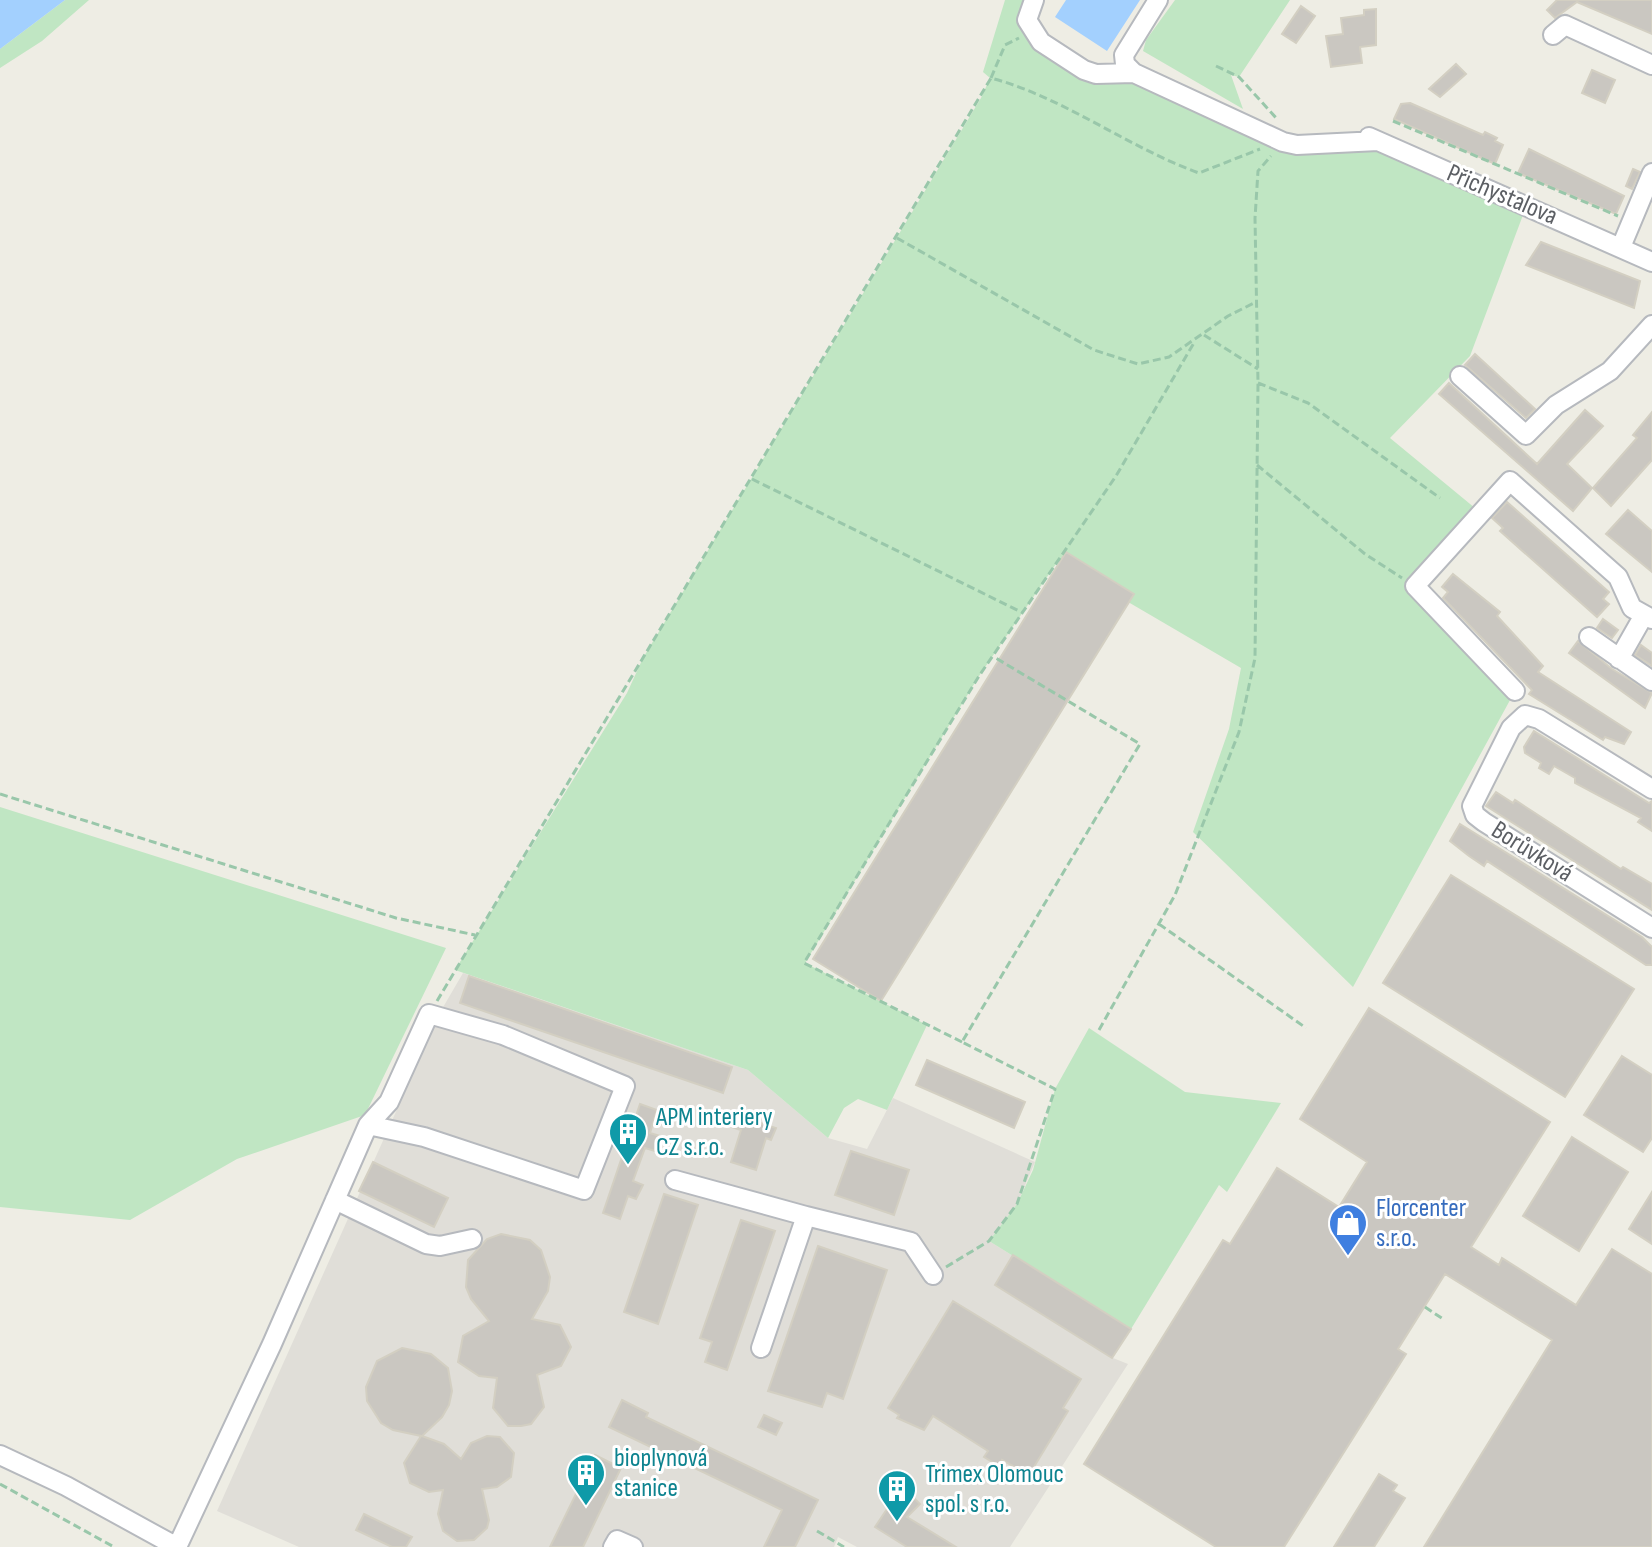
<svg xmlns="http://www.w3.org/2000/svg" width="1652" height="1547" viewBox="0 0 1652 1547" font-family="'Sofia Sans Condensed',sans-serif">
	<style>
		.industrial { fill: #e0ded8 }
		.green { fill: #c0e6c3 }
		.water { fill: #a3d0fe }
		.building { fill: #cac7c1; stroke: #d3cfc2; stroke-width: 2 }
		.lines { fill: none; stroke-linecap: round; stroke-linejoin: round }
		.minor-casing { stroke: #b6b9be; stroke-width: 22 }
		.path { stroke: #99c7aa; stroke-width: 3; stroke-dasharray: 8 4; stroke-linecap: butt }
		.minor { stroke: #fff; stroke-width: 18 }
		.labels { text-anchor: middle; dominant-baseline: central; stroke-width: 6; stroke-linejoin: round; paint-order: stroke }
		.street-label { font-size: 26px; fill: #5c5f64; stroke: #fff }
		.culture-label { font-size: 26px; fill: #0d838f; stroke: #fff; text-anchor: start }
		.shop-label { font-size: 26px; fill: #366cbe; stroke: #fff; text-anchor: start }
	</style>
	<rect width="100%" height="100%" fill="#eeede4"/>
	<path class="industrial" d="M463 973 748 1070 828 1138 867 1149 893 1098 1035 1162 1017 1204 989 1241 1131 1329 1113 1358 1128 1364 1010 1547H857L838 1537 834 1547H299L217 1511 442 1009Z"/>
	<path class="green" d="M65 0H89L42 41 0 68V49Z
		M1005 0H1043L1034 26 1061 54 1113 72 1289 151 1373 146 1523 215 1470 356 1390 438 1481 513 1415 587 1515 691 1353 987 1193 832 1229 729 1241 668 1058 561 979 676 805 963 927 1025 887 1110 858 1099 844 1108 828 1138 748 1070 455 970 627 693 643 658 981 98 990 78 983 72Z
		M1175 0H1290L1239 77 1231 75 1243 109 1143 51 1146 40Z
		M0 807 446 948 365 1115 237 1159 130 1220 0 1207Z
		M1089 1028 1185 1092 1281 1103 1227 1192 1219 1185 1131 1329 989 1241 1017 1204 1033 1170 1055 1089Z"/>
	<path class="water" d="M0 0H65L0 49Z
		M1066 0H1140L1107 51 1055 17Z"/>
	<path class="building" d="M1557 0H1652V34L1577 2 1555 18 1547 10Z
		M1301 6 1315 16 1296 43 1282 34Z
		M1376 9V45L1360 47 1362 63 1331 67 1326 36 1343 34 1341 18 1364 15V10Z
		M1456 64 1466 74 1440 97 1429 89Z
		M1592 70 1615 80 1605 103 1582 93Z
		M1410 103 1483 135 1485 132 1497 138 1495 141 1503 145 1495 164 1394 119 1401 104Z
		M1529 149 1624 196 1616 214 1518 173Z
		M1633 169 1640 172 1632 189 1626 186Z
		M1541 242 1640 281 1634 308 1526 265Z
		M1475 354 1535 409 1526 418 1465 365Z
		M1449 383 1537 464 1585 410 1603 426 1567 464 1592 488 1573 511 1439 394Z
		M1652 412V460L1611 506 1593 488 1637 438 1633 435Z
		M1507 502 1609 592 1603 599 1609 604 1597 617 1500 531 1503 528 1492 518Z
		M1628 510 1652 531V572L1606 534Z
		M1066 552 1134 594 881 1001 813 959Z
		M1453 574 1500 612 1497 616 1543 666 1538 672 1631 732 1624 744 1605 737 1603 740 1529 694 1532 690 1443 598 1448 592 1442 587Z
		M1603 619 1618 630 1612 638 1597 628Z
		M1578 641 1612 669 1652 693 1645 708 1569 653Z
		M1641 645 1652 653V666L1635 655Z
		M1534 731 1649 803 1652 801V831L1638 822 1641 818 1575 783V778L1554 766 1549 774 1539 768 1541 763 1525 753 1524 747Z
		M1496 792 1513 803 1515 800 1621 869 1623 867 1652 884V910L1486 806Z
		M1460 824 1642 937 1652 947V965H1646L1487 861 1484 866 1469 856 1450 841Z
		M1451 875 1634 989 1565 1097 1383 983Z
		M469 976 732 1067 723 1093 460 1003Z
		M1369 1008 1550 1122 1471 1247 1499 1265 1502 1258 1576 1305 1612 1249 1652 1274V1547H1424L1552 1340 1445 1274 1398 1349 1406 1354 1284 1547H1216L1084 1464 1223 1240 1230 1244 1277 1168 1339 1207 1367 1162 1300 1119Z
		M1622 1056 1652 1075V1138L1643 1152 1584 1115Z
		M927 1060 1025 1102 1014 1128 916 1085Z
		M640 1104 657 1110 650 1133 660 1136 655 1151 645 1148 633 1181 643 1185 636 1199 628 1196 620 1219 603 1213Z
		M736 1115 776 1128 771 1140 766 1138 756 1170 731 1162 741 1130 732 1127Z
		M1572 1137 1628 1172 1579 1251 1523 1216Z
		M851 1151 909 1170 894 1215 835 1195Z
		M373 1162 448 1198 434 1227 359 1191Z
		M1652 1192V1244L1629 1229Z
		M664 1194 698 1205 658 1324 624 1312Z
		M741 1220 775 1231 727 1370 705 1362 712 1342 700 1338Z
		M501 1234 530 1240 541 1250 550 1277 548 1291 532 1319 560 1325 571 1347 561 1366 537 1375 544 1407 531 1424 521 1426H508L493 1408 497 1378 479 1376 458 1362 463 1336 489 1321 471 1299 466 1287 468 1260 487 1239Z
		M818 1246 887 1270 843 1399 827 1393 822 1407 768 1391Z
		M1013 1255 1131 1329 1112 1358 995 1285Z
		M953 1301 1081 1379 1063 1408 1068 1411 1029 1475 1002 1460 999 1466 984 1457 988 1451 933 1416 924 1430 897 1418 899 1415 888 1408Z
		M402 1348 431 1354 448 1368 452 1391 449 1405 442 1417 422 1436 444 1444 461 1459 471 1443 487 1436 500 1437 514 1453 511 1477 497 1487 482 1489 489 1520 487 1528 474 1540 457 1541 443 1531 438 1514 443 1490 429 1492 410 1483 404 1463 421 1436 393 1430 381 1423 367 1401 366 1387 377 1361Z
		M622 1400 648 1413 646 1417 818 1500 795 1547H764L782 1510 609 1427Z
		M764 1415 782 1423 776 1435 758 1427Z
		M595 1455 621 1468 583 1547H550Z
		M1379 1474 1397 1485 1393 1491 1405 1498 1374 1547H1334Z
		M899 1483 920 1504 907 1517 956 1547H907L875 1527 889 1506 884 1502Z
		M364 1514 412 1537 406 1547H392L356 1530Z"/>
	<g class="lines">
		<g class="minor-casing">
			<path id="minor" d="M1034 0 1027 20 1041 42 1084 70 1096 74 1134 73 1283 142 1297 145 1378 141
				M1553 35 1565 25 1652 65
				M1134 73 1125 64 1124 55 1158 0
				M1369 137 1652 262
				M1621 247 1652 173
				M1460 376 1526 435 1556 405 1610 371 1652 325
				M1589 637 1652 681
				M1619 659 1644 615
				M1515 691 1415 586 1510 481 1618 577 1632 608 1652 619
				M1652 789 1539 719 1525 715 1511 728 1472 806 1475 815 1484 822 1652 928
				M675 1180 806 1216
				M335 1200 426 1244 440 1246 472 1239
				M761 1348 806 1216 911 1242 933 1275
				M0 1455 66 1486 177 1547
				M177 1547 272 1344 368 1125 389 1102 429 1014 503 1035 625 1086 584 1190 424 1137 368 1125
				M613 1547 617 1540 633 1547"/>
		</g>
		<path class="path" d="M1216 66 1239 77 1278 120
			M991 78 1005 45 1019 38
			M1393 121 1618 216
			M897 238 1094 350 1138 364 1169 357 1228 316 1256 302
			M1204 335 1258 369
			M1258 383 1308 403 1440 498
			M1257 465 1365 554 1402 578
			M752 479 1021 612
			M0 794 396 918 475 935
			M1159 924 1306 1028
			M437 1001 991 78C1065 98 1127 147 1199 173L1260 149
			M1099 1030 1175 895 1239 732 1255 658 1258 383 1255 218 1258 171 1271 156
			M962 1042 804 963 979 676 1116 476 1195 341
			M946 1267 989 1241 1017 1204 1055 1089 962 1042 1140 744 994 657
			M1425 1307 1443 1319
			M0 1484 114 1547
			M817 1531 844 1547"/>
		<use href="#minor" class="minor"/>
	</g>
	<defs>
		<g id="building-pin" transform="scale(2)"><path d="M0 17L-7.5 6A9.5 9.5 0 1 1 7.5 6Z" fill="#0f9aa8" stroke="#fff"/><path d="M-4-6H4V6H1V3H-1V6H-4ZM-2.5-4.3h1.7v1.8h-1.7ZM.8-4.3h1.7v1.8H.8ZM-2.5-1h1.7V.8h-1.7ZM.8-1h1.7V.8H.8Z" fill="#fff"/></g>
		<g id="shop-pin" transform="scale(2)"><path d="M0 17L-7.5 6A9.5 9.5 0 1 1 7.5 6Z" fill="#3f7fe0" stroke="#fff"/><path d="M-5-2.5h2.3a2.7 3.5 0 0 1 5.4 0H5L5.5 6h-11ZM-1.5-2.5h3a1.5 2.3 0 0 0-3 0Z" fill="#fff"/></g>
	</defs>
	<g fill-rule="evenodd">
		<use href="#building-pin" x="628" y="1132"/>
		<use href="#shop-pin" x="1348" y="1223"/>
		<use href="#building-pin" x="586" y="1473"/>
		<use href="#building-pin" x="897" y="1489"/>
	</g>
	<g class="labels">
		<g class="street-label">
			<text transform="translate(1502 195) rotate(23)">Přichystalova</text>
			<text transform="translate(1532 852) rotate(32)">Borůvková</text>
		</g>
		<g class="culture-label">
			<text x="656" y="1117">APM interiery<tspan x="656" dy="30">CZ s.r.o.</tspan></text>
			<text x="614" y="1458">bioplynová<tspan x="614" dy="30">stanice</tspan></text>
			<text x="925" y="1474">Trimex Olomouc<tspan x="925" dy="30">spol. s r.o.</tspan></text>
		</g>
		<g class="shop-label">
			<text x="1376" y="1208">Florcenter<tspan x="1376" dy="30">s.r.o.</tspan></text>
		</g>
	</g>
</svg>
